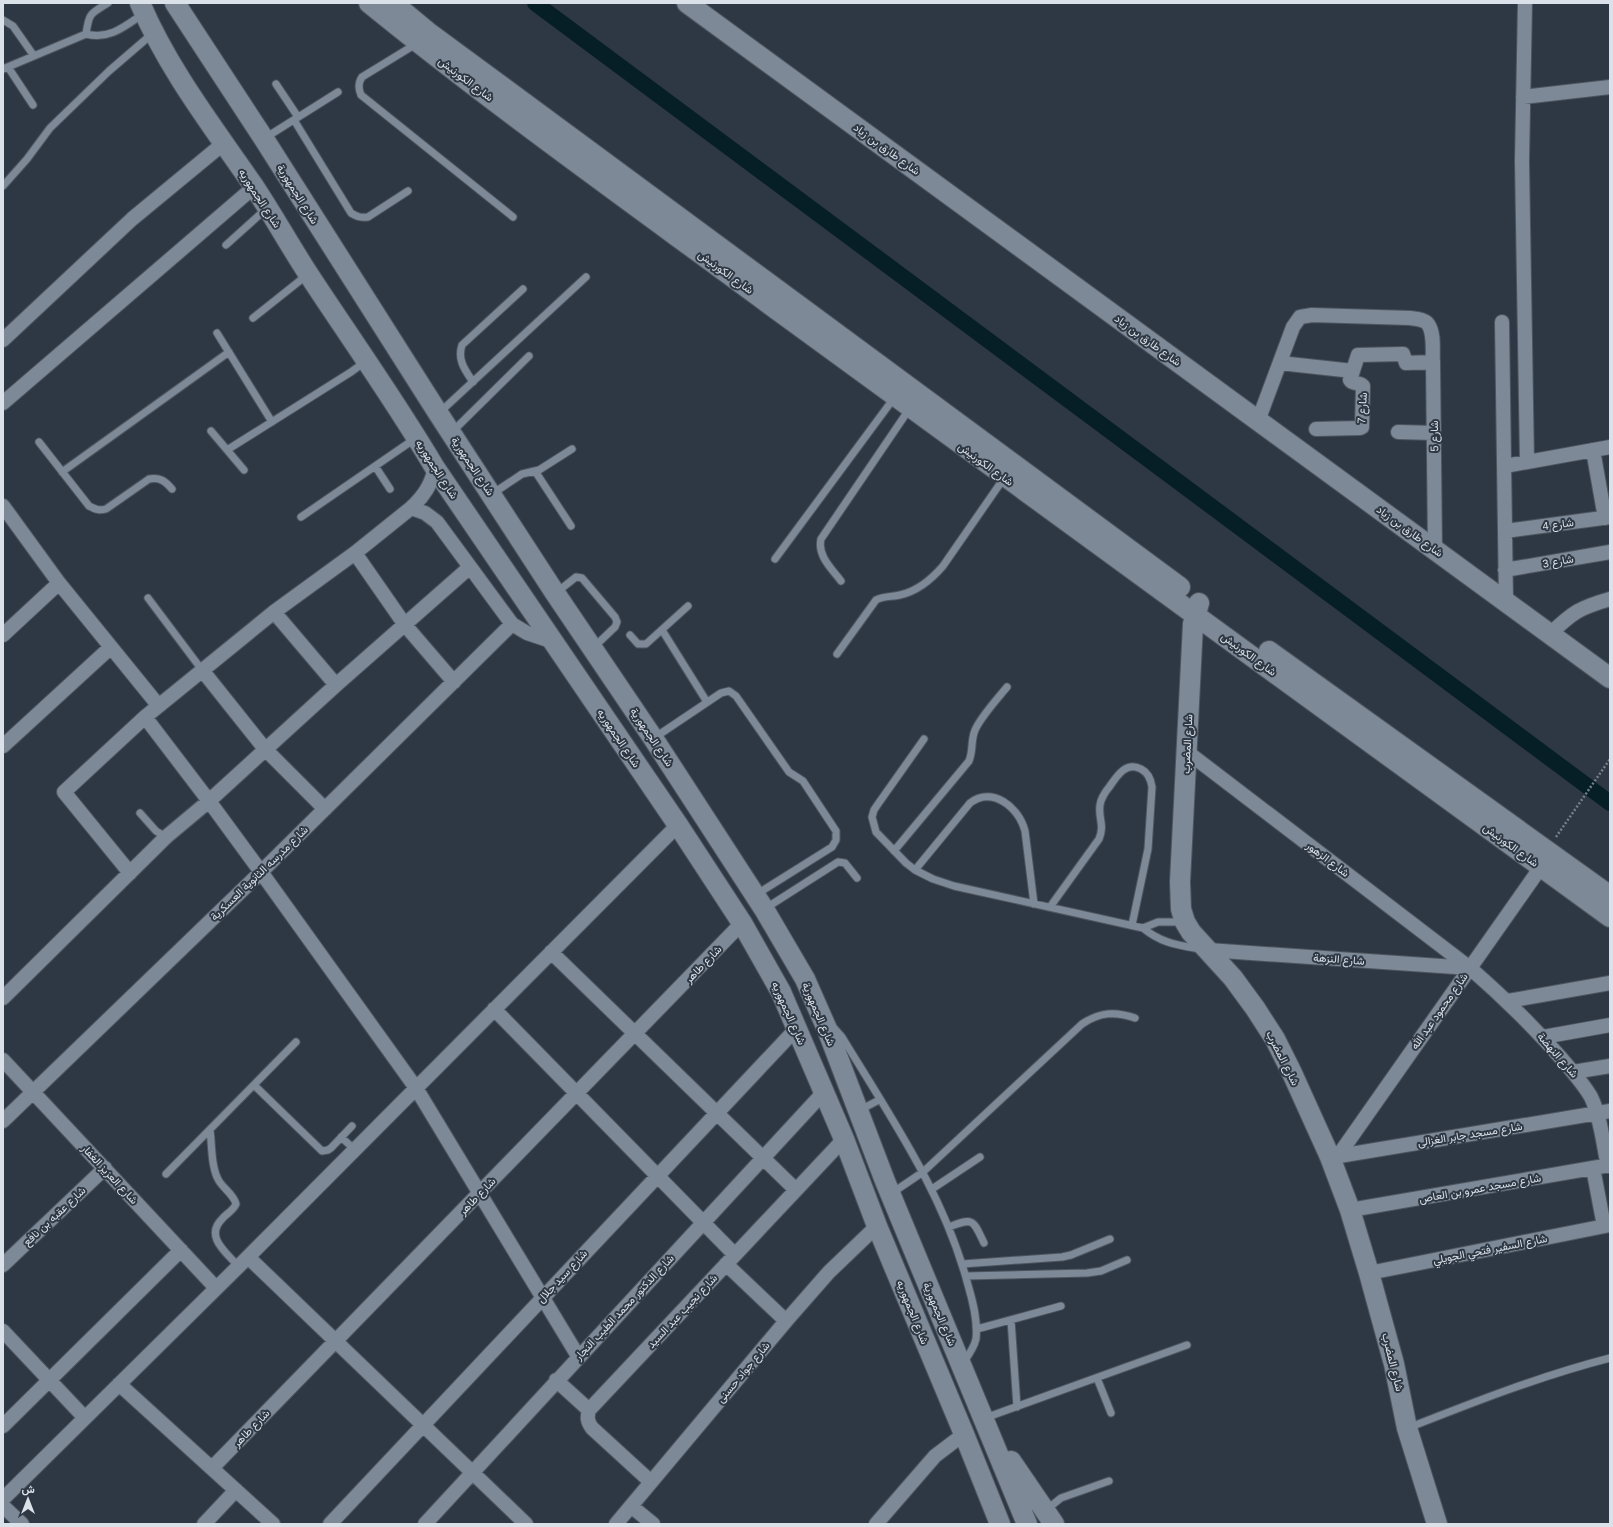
<svg xmlns="http://www.w3.org/2000/svg" width="1613" height="1527" viewBox="0 0 1613 1527" font-family="Arial,Vazirmatn,sans-serif">
	<style>
		.lines { fill: none; stroke-linecap: round; stroke-linejoin: round }
		.canal { stroke: #061f26; stroke-width: 16 }
		.lane-casing { stroke: #4d555f; stroke-width: 9 }
		.street-casing { stroke: #4d555f; stroke-width: 16 }
		.secondary-casing { stroke: #4d555f; stroke-width: 22 }
		.path { stroke: #777f8a; stroke-width: 2.5; stroke-dasharray: 2 2; stroke-linecap: butt }
		.lane { stroke: #7d8997; stroke-width: 7 }
		.street { stroke: #7d8997; stroke-width: 14 }
		.secondary { stroke: #7d8997; stroke-width: 20 }
		.labels { text-anchor: middle; dominant-baseline: central; stroke-width: 4; stroke-linejoin: round; paint-order: stroke }
		.street-label { font-size: 11px; fill: #dbe1e9; stroke: #2e3844 }
	</style>
	<rect width="100%" height="100%" fill="#2e3844"/>
	<g class="lines">
		<path class="canal" d="M535 3 1610 803"/>
		<g class="lane-casing">
			<path id="lane" d="M3 20 13 26 34 56
				M86 34C89 13 90 14 108 3
				M416 44 362 77C358 83 358 88 361 95L513 217
				M8 67 33 105
				M3 69 86 34C109 40 124 27 143 14
				M276 84 298 117
				M294 120 351 213C357 217 361 218 368 217L408 191
				M265 138 338 92
				M3 186 27 159 50 128 109 71 152 34
				M226 245 266 209
				M253 318 307 275
				M217 333 272 422
				M473 382C465 370 457 360 462 345L523 289
				M439 413 586 277
				M211 431 244 470
				M453 431 529 356
				M39 442 89 506C95 509 99 511 106 509L149 479C160 477 165 481 172 489
				M227 450 351 372 366 361
				M375 466 390 489
				M535 471 571 526
				M62 472 229 352
				M492 494 522 474 539 470 572 449
				M301 517 416 438
				M775 559 894 398
				M841 581C832 569 817 556 821 539L910 408
				M557 592 576 577 582 578 615 617 617 622 615 627 594 647
				M148 598 202 670
				M662 630 707 702
				M630 635 638 644H646L688 606
				M837 654 876 600C883 596 891 597 900 595 918 591 931 580 943 566L1004 478
				M654 738 721 693 729 691 736 696 789 772 803 781 836 831V840L832 847 757 894
				M924 739 878 804 874 810 872 817 876 832 906 863 915 870 933 879 954 886 1143 928C1161 943 1177 945 1200 949
				M140 813 156 831 166 837
				M894 851 969 761C973 751 971 743 974 733 977 721 998 698 1007 687
				M915 870 970 803C992 786 1019 807 1025 831L1034 904
				M1050 907 1099 839C1105 825 1098 818 1100 805 1101 798 1105 792 1110 786 1117 776 1126 761 1141 769 1149 773 1151 780 1152 787L1148 849 1132 925
				M766 908 838 862 845 863 857 878
				M1143 928 1158 922H1183
				M834 1028 842 1037C890 1116 944 1194 968 1285 973 1302 978 1321 976 1339 974 1348 968 1356 963 1363
				M254 1085 322 1151 328 1150 331 1148 352 1126
				M860 1110 879 1100
				M210 1130C212 1145 211 1168 219 1181 224 1189 234 1195 236 1204 234 1210 226 1214 222 1219 204 1237 227 1253 238 1266
				M341 1137 354 1149
				M166 1174 296 1042
				M932 1189 980 1157
				M892 1193 923 1172 1082 1024C1100 1012 1115 1011 1135 1018
				M949 1227C974 1217 973 1220 984 1243
				M962 1264 1062 1257 1071 1255 1110 1239
				M966 1276 1087 1273 1101 1271 1127 1260
				M1011 1320 1017 1407
				M977 1329 1061 1306
				M1097 1378 1111 1413
				M985 1418 1187 1345
				M1408 1428C1474 1402 1540 1376 1610 1358
				M1046 1510 1061 1498 1109 1481"/>
		</g>
		<g class="street-casing">
			<path id="street" d="M1525 3 1522 161 1527 462
				M1523 97 1610 87
				M1502 322 1506 601
				M3 340 132 219 224 143
				M1280 363 1353 371
				M3 403 254 187
				M1258 421 1293 327 1300 317 1312 315 1410 318C1416 319 1424 319 1428 324 1435 334 1432 351 1433 362L1435 549
				M1316 429 1360 428 1362 427 1363 386C1360 382 1353 385 1350 380L1358 355 1403 354 1406 363 1433 362
				M1398 432 1434 433
				M1593 450 1605 518
				M1505 466 1610 447
				M435 468C431 485 424 496 411 508L355 553 274 612 145 717 209 801 261 872 416 1088 578 1356
				M3 506 59 583 158 705
				M411 508 425 513 437 522 512 624 527 633 554 642
				M1505 531 1610 517
				M355 553 405 625 454 682
				M1505 570 1610 552
				M274 612 336 685
				M1550 634C1573 612 1579 608 1610 599
				M3 635 59 583
				M202 670 265 749 325 809
				M3 746 111 647
				M1186 751 1470 968C1502 996 1533 1026 1561 1058 1572 1071 1583 1083 1591 1097 1601 1118 1603 1144 1608 1166
				M130 873 64 792 145 717
				M1208 950 1470 968
				M551 952 796 1190
				M3 998 166 837 209 801 336 685 470 567
				M1508 1001 1610 983
				M494 1009 735 1255
				M1543 1037 1610 1025
				M3 1060 216 1288
				M1573 1072 1610 1066
				M3 1121 261 872 512 624
				M1338 1156 1541 867
				M1333 1157 1610 1111
				M1593 1168 1604 1226
				M1350 1210 1610 1165
				M248 1257 526 1524
				M726 1264 786 1321
				M3 1265 105 1168
				M1369 1273 1610 1225
				M3 1331 85 1418
				M556 1380 589 1410
				M119 1384 273 1524
				M3 1426 181 1250
				M212 1468 742 923
				M651 1482 592 1428C587 1421 587 1417 589 1410L844 1139
				M3 1499 248 1257 678 825
				M3 1506 22 1524
				M631 1506 653 1524
				M204 1524 236 1490
				M330 1524 796 1029
				M425 1524 824 1092
				M616 1524 786 1321 829 1272 877 1226
				M876 1524 935 1456 964 1434"/>
		</g>
		<g class="secondary-casing">
			<path id="secondary" d="M140 3C168 69 213 127 253 185 273 215 290 246 309 275 351 339 396 402 435 468L678 825 742 923 781 992 844 1139 877 1226 964 1434 1000 1524
				M175 3 264 139 438 413 555 593 653 738 764 909 805 979 827 1029 885 1181 1027 1524
				M369 3C503 112 645 212 784 315 1058 517 1335 716 1610 917
				M393 3 428 32 1180 587
				M687 3 1610 678
				M1199 603 1193 624 1180 882 1181 909 1185 922 1191 932 1233 978 1255 1008 1275 1039 1292 1073 1330 1157 1350 1210 1369 1273 1394 1364 1407 1428 1437 1524
				M1269 651 1610 896
				M1011 1461 1054 1524"/>
		</g>
		<path class="path" d="M1556 837 1610 759"/>
		<use href="#lane" class="lane"/>
		<use href="#street" class="street"/>
		<use href="#secondary" class="secondary"/>
	</g>
	<g class="labels">
		<g class="street-label">
			<text transform="translate(466 79) rotate(37)">شارع الكورنيش</text>
			<text transform="translate(887 149) rotate(36)">شارع طارق بن زياد</text>
			<text transform="translate(298 194) rotate(58)">شارع الجمهورية</text>
			<text transform="translate(260 198) rotate(57)">شارع الجمهوريه</text>
			<text transform="translate(726 272) rotate(36)">شارع الكورنيش</text>
			<text transform="translate(1148 340) rotate(36)">شارع طارق بن زياد</text>
			<text transform="translate(1362 408) rotate(-86)">شارع 7</text>
			<text transform="translate(1434 436) rotate(-91)">شارع 5</text>
			<text transform="translate(986 464) rotate(36)">شارع الكورنيش</text>
			<text transform="translate(473 466) rotate(56)">شارع الجمهورية</text>
			<text transform="translate(437 469) rotate(57)">شارع الجمهوريه</text>
			<text transform="translate(1558 524) rotate(-7)">شارع 4</text>
			<text transform="translate(1410 531) rotate(36)">شارع طارق بن زياد</text>
			<text transform="translate(1558 561) rotate(-10)">شارع 3</text>
			<text transform="translate(1249 654) rotate(36)">شارع الكورنيش</text>
			<text transform="translate(652 737) rotate(56)">شارع الجمهورية</text>
			<text transform="translate(619 738) rotate(56)">شارع الجمهوريه</text>
			<text transform="translate(1187 744) rotate(-87)">شارع المضرب</text>
			<text transform="translate(1511 845) rotate(36)">شارع الكورنيش</text>
			<text transform="translate(1328 859) rotate(37)">شارع الزهور</text>
			<text transform="translate(259 873) rotate(-44)">شارع مدرسه الثانوية العسكرية</text>
			<text transform="translate(1339 959) rotate(4)">شارع النزهة</text>
			<text transform="translate(703 964) rotate(-46)">شارع طاهر</text>
			<text transform="translate(1439 1011) rotate(-55)">شارع محمود عبد الله</text>
			<text transform="translate(789 1013) rotate(66)">شارع الجمهوريه</text>
			<text transform="translate(819 1014) rotate(67)">شارع الجمهورية</text>
			<text transform="translate(1558 1055) rotate(49)">شارع النهضة</text>
			<text transform="translate(1283 1058) rotate(63)">شارع المضرب</text>
			<text transform="translate(1470 1134) rotate(-9)">شارع مسجد جابر الغزالى</text>
			<text transform="translate(110 1174) rotate(47)">شارع العزيز الغفار</text>
			<text transform="translate(1480 1188) rotate(-10)">شارع مسجد عمرو بن العاص</text>
			<text transform="translate(477 1196) rotate(-46)">شارع طاهر</text>
			<text transform="translate(54 1216) rotate(-43)">شارع عقبه بن نافع</text>
			<text transform="translate(1490 1249) rotate(-11)">شارع السفير فتحي الجويلي</text>
			<text transform="translate(562 1276) rotate(-47)">شارع سيد جلال</text>
			<text transform="translate(624 1307) rotate(-47)">شارع الدكتور محمد الطيب النجار</text>
			<text transform="translate(682 1311) rotate(-47)">شارع نجيب عبد السيد</text>
			<text transform="translate(913 1312) rotate(68)">شارع الجمهوريه</text>
			<text transform="translate(940 1314) rotate(67)">شارع الجمهورية</text>
			<text transform="translate(1393 1362) rotate(76)">شارع المضرب</text>
			<text transform="translate(743 1372) rotate(-50)">شارع جواد حسنى</text>
			<text transform="translate(251 1428) rotate(-46)">شارع طاهر</text>
		</g>
	</g>
	<rect width="1613" height="1527" fill="none" stroke="#dbe1e9" stroke-width="8"/>
	<g transform="translate(28 1499)" stroke="#2e3844" stroke-width="3" paint-order="stroke">
	<path d="M0-3L7 15L0 10L-7 15Z" fill="#dbe1e9"/>
	<text y="-6" font-size="11" font-weight="bold" text-anchor="middle" fill="#dbe1e9">ش</text>
	</g>
</svg>
